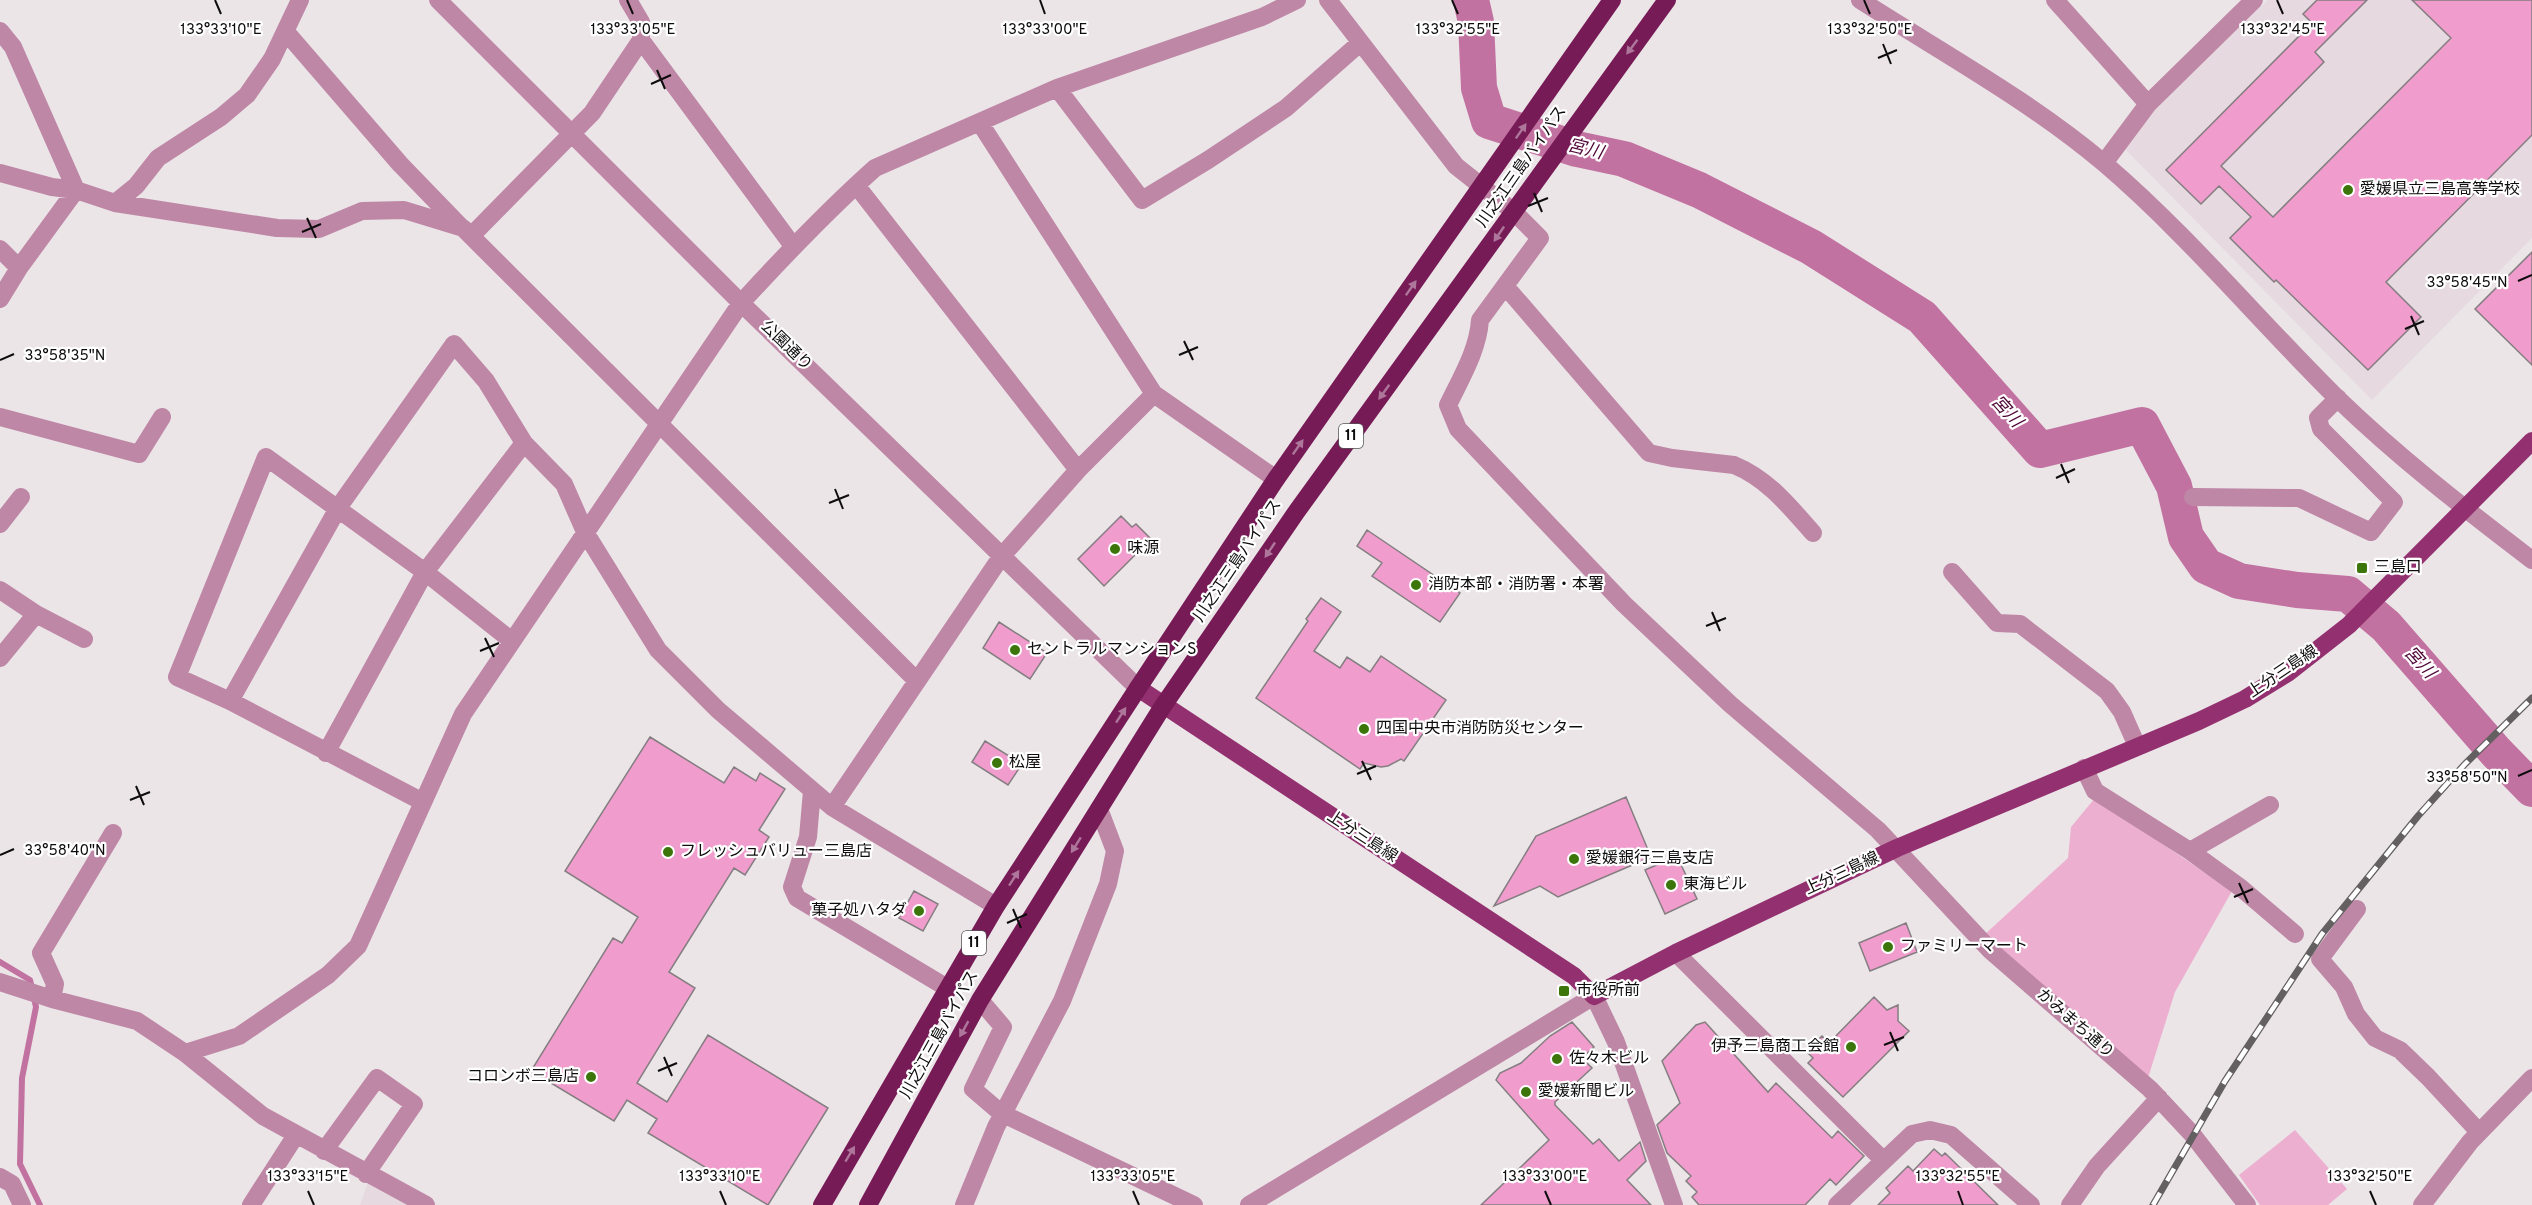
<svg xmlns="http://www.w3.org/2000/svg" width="2532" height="1205" viewBox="0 0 2532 1205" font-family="Overpass,'Noto Sans JP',sans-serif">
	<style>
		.built { fill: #e7d9e0 }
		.green { fill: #ecafd0 }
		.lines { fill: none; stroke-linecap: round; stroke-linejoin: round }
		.stream { stroke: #c272a0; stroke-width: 6 }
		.river { stroke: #c272a0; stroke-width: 36 }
		.building { fill: #f09ccc; stroke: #847e81; stroke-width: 1.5 }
		.minor { stroke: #bf87a6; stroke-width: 18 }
		.major { stroke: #93306f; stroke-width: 18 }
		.highway { stroke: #771b57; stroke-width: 18 }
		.rail-casing { stroke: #646062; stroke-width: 7 }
		.rail { stroke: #fff; stroke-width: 4.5; stroke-dasharray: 14; stroke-linecap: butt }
		.oneway { fill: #ad769a }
		.ticks { fill: none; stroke: #0e0c0d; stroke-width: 2 }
		.poi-dot { fill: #3c760b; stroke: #fff; stroke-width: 2 }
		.labels { text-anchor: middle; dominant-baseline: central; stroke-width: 4.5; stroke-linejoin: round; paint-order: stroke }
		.shield { fill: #fff; stroke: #565556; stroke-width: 1.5 }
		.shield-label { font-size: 15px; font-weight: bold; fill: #0e0c0d }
		.street-label { font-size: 16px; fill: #0e0c0d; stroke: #fff }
		.poi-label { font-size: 16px; fill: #0e0c0d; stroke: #fff; text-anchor: start }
		.water-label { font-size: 18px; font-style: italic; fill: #4f0538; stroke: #fff }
		.ticks-label { font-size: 15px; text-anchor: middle; fill: #0e0c0d; stroke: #fff; stroke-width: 4.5; stroke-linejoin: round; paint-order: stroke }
	</style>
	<rect width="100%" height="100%" fill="#ebe5e8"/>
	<path class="built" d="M2268 0H2532V238L2372 400 2118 142Z
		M368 1182 407 1205H360Z"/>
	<path class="green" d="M2095 798 2232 891 2175 992 2148 1078 1983 936 2068 858 2071 827Z
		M2295 1130 2347 1189 2328 1205H2260L2239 1175Z"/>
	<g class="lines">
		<path class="stream" d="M0 962 30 980 36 1007 22 1078 20 1164 40 1205"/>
		<path class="river" d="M1471 0 1476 22 1479 88 1489 121 1577 149 1624 159 1699 190 1811 247 1922 317 2040 450 2142 425 2174 486 2186 537 2206 566 2239 581 2297 590 2348 594 2386 626 2496 752 2532 789"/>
	</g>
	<path class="building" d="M2317 0H2367L2315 52 2324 62 2221 166 2273 217 2451 38 2412 0H2532V135L2386 282 2421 317 2368 370 2276 280 2274 282 2230 238 2251 217 2219 186 2201 204 2166 170 2312 23 2303 14Z
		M2532 252V365L2475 309Z
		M1121 516 1132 527 1136 524 1151 539 1104 586 1078 559Z
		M1367 530 1460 593 1440 622 1372 576 1382 563 1357 546Z
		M1321 598 1341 612 1314 651 1340 668 1347 657 1370 672 1381 656 1446 700 1404 761 1401 759 1388 766 1381 767 1364 763 1360 769 1256 698 1308 621 1306 619Z
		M999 622 1047 653 1030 679 983 648Z
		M650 737 724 783 734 767 756 781 760 773 785 789 759 830 769 837 745 875 734 868 669 972 695 988 637 1083 667 1102 708 1035 828 1108 768 1205 648 1133 657 1119 627 1100 614 1121 531 1071 613 938 622 943 638 917 565 871Z
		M985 741 1022 764 1008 785 972 762Z
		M1626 797 1651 857 1558 897 1540 886 1494 906 1536 836Z
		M1677 856 1697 899 1665 914 1645 870Z
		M914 891 938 904 923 931 899 918Z
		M1906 923 1917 952 1870 971 1859 943Z
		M1874 997 1887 1010 1898 1005V1021L1909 1031 1843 1097 1808 1063 1813 1058 1806 1051 1822 1036 1829 1043Z
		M1572 1022 1594 1047 1582 1058 1592 1068 1555 1102V1105L1593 1144 1599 1139 1619 1161 1640 1142 1646 1161 1627 1180 1651 1205H1481L1549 1140 1496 1080 1500 1073 1521 1063 1550 1036Z
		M1705 1022 1768 1092 1776 1083 1832 1138 1838 1131 1864 1156 1836 1185 1830 1179 1805 1205H1699L1692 1197 1697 1192 1686 1181 1691 1176 1667 1153 1657 1125 1680 1103 1662 1061 1696 1025Z
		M1934 1149 1942 1156 1945 1153 1998 1205H1878L1890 1193 1886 1188 1908 1166 1913 1171Z"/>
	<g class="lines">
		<path class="minor" d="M438 0 741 303 1138 688
			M1328 0 1456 166 1514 212 1540 238 1480 320C1478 350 1461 378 1448 405L1458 429 1624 604 1730 704 1878 830 1991 951 2150 1089 2192 1134 2247 1205
			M1860 0C1941 52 2032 102 2105 164 2188 235 2259 321 2337 398 2398 457 2465 509 2532 560
			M2055 0 2148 104
			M0 31 13 47 76 190 19 268 0 299
			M286 32 400 164 461 227
			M641 40 793 246
			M1057 88 1142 200 1208 160 1286 108 1360 43
			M980 123 1154 394 1276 479
			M2104 163 2148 104 2254 0
			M0 173 52 187 76 190 115 203 277 228 319 229 362 211 404 210 463 228 916 680
			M856 185 1078 470
			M115 203 136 186 158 158 221 117 247 95 272 59 300 0
			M471 236 592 113 641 40V22L628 0
			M0 249 19 268
			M1506 287 1649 453 1672 458 1734 465C1768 479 1789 506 1813 533
			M0 417 139 454 162 417
			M2193 497 2299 498 2371 532 2394 502 2321 429 2318 418 2338 398
			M0 524 21 497
			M1952 572 1997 623 2020 624 2107 691 2122 712 2137 746
			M0 590 36 614 84 639
			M0 658 36 614
			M230 701 338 508 454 344 486 381 524 443 564 484 585 532 658 650 718 710 832 807 996 906
			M326 753 425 572 524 443
			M2084 768 2095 791 2190 851 2241 888 2295 934
			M812 791 808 837 792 887 797 898 949 989
			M423 802 230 701 177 677 266 457 425 572 512 641
			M832 807 1001 557 1078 470 1154 394
			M2190 851 2270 805
			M2357 909 2320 959 2344 987 2356 1014 2375 1038 2400 1050 2428 1077 2479 1132
			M1676 953 1883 1160
			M0 982 52 999 137 1021 185 1053 263 1116 426 1205
			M52 999 55 984 41 953 113 833
			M980 1000 1003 1027 973 1089 1001 1113 1194 1205
			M185 1053 239 1036 328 975 358 946 463 714 741 303C784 256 828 210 875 168L1057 88 1262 17 1297 0
			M324 1151 377 1078 414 1104 366 1174
			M0 1177 12 1184 22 1205
			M251 1205 296 1135
			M964 1205 996 1127 1062 1001 1108 884 1115 851 1099 809
			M1249 1205 1594 996 1616 1042 1674 1205
			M1837 1205 1912 1134 1930 1130 1951 1135 2031 1205
			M2070 1205 2097 1166 2159 1098
			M2422 1205 2470 1142 2532 1078"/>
		<path class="major" d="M1138 688 1574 976 1594 996 1676 953 1897 848 2199 721 2245 699 2289 672 2349 625 2532 441"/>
		<path class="highway" d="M822 1205 996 906 1138 688 1276 479 1612 0
			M868 1205 980 1000 1163 706 1297 511 1667 0"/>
		<g class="rail-casing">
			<path id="rail" d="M2153 1205 2225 1081 2322 934 2418 816 2465 764 2532 698"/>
		</g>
		<use href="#rail" class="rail"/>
	</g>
	<defs><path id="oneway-solid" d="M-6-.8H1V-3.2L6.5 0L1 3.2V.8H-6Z" transform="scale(1.5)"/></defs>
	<g class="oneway">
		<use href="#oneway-solid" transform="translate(1632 47) rotate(127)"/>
		<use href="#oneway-solid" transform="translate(1521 131) rotate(-55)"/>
		<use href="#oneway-solid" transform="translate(1499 234) rotate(124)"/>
		<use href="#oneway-solid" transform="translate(1411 288) rotate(-55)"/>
		<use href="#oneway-solid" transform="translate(1384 392) rotate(126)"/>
		<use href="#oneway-solid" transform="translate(1298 447) rotate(-55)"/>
		<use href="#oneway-solid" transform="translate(1270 550) rotate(124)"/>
		<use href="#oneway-solid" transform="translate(1121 715) rotate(-57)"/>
		<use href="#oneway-solid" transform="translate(1076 845) rotate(122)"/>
		<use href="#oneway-solid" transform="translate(1014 878) rotate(-57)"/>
		<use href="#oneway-solid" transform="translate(964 1029) rotate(119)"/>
		<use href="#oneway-solid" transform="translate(850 1154) rotate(-59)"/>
	</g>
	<path class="ticks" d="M215 0 221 14M627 0 633 14M1040 0 1045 14M1452 0 1458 14M1864 0 1870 14M2277 0 2283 14M1883 44 1891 64M1878 58 1897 50M657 70 665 89M651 84 671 75M1534 193 1542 212M1528 206 1548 198M307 218 316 238M302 232 321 224M2518 281 2532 275M2411 316 2419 335M2405 329 2424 321M1184 341 1193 360M1179 355 1198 347M0 360 14 354M2061 464 2069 483M2056 478 2075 469M835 489 843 509M829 503 849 495M1712 612 1720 631M1706 626 1726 618M485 638 494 657M480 651 499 643M1362 761 1371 780M1357 774 1376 766M2518 776 2532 770M136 786 144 805M130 800 150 792M0 855 14 849M2239 883 2248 903M2234 897 2253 889M1013 909 1021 928M1007 923 1027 914M1890 1032 1898 1051M1884 1045 1904 1037M664 1057 672 1076M658 1071 677 1063M308 1191 314 1205M720 1191 726 1205M1133 1191 1139 1205M1545 1191 1551 1205M1958 1191 1963 1205M2370 1191 2376 1205"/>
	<g class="poi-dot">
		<circle cx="2348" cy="190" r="6"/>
		<circle cx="1115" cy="549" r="6"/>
		<rect x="2356" y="562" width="12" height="12" rx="3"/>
		<circle cx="1416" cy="585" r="6"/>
		<circle cx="1015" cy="650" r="6"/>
		<circle cx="1364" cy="729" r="6"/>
		<circle cx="997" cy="763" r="6"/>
		<circle cx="668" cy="852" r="6"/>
		<circle cx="1574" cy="859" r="6"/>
		<circle cx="1671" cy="885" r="6"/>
		<circle cx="919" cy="911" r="6"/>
		<circle cx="1888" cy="947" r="6"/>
		<rect x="1558" y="985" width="12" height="12" rx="3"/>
		<circle cx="1851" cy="1047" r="6"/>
		<circle cx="1557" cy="1059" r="6"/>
		<circle cx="591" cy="1077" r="6"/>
		<circle cx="1526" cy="1092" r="6"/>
	</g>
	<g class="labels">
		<g class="shield">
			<rect x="1339" y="424" width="24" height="24" rx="4.5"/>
			<rect x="962" y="931" width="24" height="24" rx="4.5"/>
		</g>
		<g class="shield-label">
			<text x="1351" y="436">11</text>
			<text x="974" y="943">11</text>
		</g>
		<g class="street-label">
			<text transform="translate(1522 167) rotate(-55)">川之江三島バイパス</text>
			<text transform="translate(786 346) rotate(44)">公園通り</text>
			<text transform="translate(1238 561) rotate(-56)">川之江三島バイパス</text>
			<text transform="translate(2283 672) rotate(-34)">上分三島線</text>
			<text transform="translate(1362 837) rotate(33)">上分三島線</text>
			<text transform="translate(1842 874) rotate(-25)">上分三島線</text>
			<text transform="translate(2075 1024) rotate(41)">かみまち通り</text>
			<text transform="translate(940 1035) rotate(-61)">川之江三島バイパス</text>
		</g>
		<g class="poi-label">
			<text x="2360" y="190">愛媛県立三島高等学校</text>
			<text x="1127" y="549">味源</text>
			<text x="2374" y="568">三島口</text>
			<text x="1428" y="585">消防本部・消防署・本署</text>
			<text x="1027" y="650">セントラルマンションS</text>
			<text x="1376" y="729">四国中央市消防防災センター</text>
			<text x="1009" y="763">松屋</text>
			<text x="680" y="852">フレッシュバリュー三島店</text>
			<text x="1586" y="859">愛媛銀行三島支店</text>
			<text x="1683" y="885">東海ビル</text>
			<text x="907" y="911" text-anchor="end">菓子処ハタダ</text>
			<text x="1900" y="947">ファミリーマート</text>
			<text x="1576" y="991">市役所前</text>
			<text x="1839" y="1047" text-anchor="end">伊予三島商工会館</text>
			<text x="1569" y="1059">佐々木ビル</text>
			<text x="579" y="1077" text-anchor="end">コロンボ三島店</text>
			<text x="1538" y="1092">愛媛新聞ビル</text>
		</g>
		<g class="water-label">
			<text transform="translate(1585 150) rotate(14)">宮川</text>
			<text transform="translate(2006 412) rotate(48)">宮川</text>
			<text transform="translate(2419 663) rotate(48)">宮川</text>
		</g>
	</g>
	<g class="ticks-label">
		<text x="221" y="34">133°33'10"E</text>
		<text x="633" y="34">133°33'05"E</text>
		<text x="1045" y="34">133°33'00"E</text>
		<text x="1458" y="34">133°32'55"E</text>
		<text x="1870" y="34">133°32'50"E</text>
		<text x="2283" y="34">133°32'45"E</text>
		<text x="2467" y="287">33°58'45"N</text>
		<text x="65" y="360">33°58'35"N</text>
		<text x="2467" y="782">33°58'50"N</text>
		<text x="65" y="855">33°58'40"N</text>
		<text x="308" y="1181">133°33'15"E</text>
		<text x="720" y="1181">133°33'10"E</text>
		<text x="1133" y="1181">133°33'05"E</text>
		<text x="1545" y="1181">133°33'00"E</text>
		<text x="1958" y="1181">133°32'55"E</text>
		<text x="2370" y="1181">133°32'50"E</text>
	</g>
</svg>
